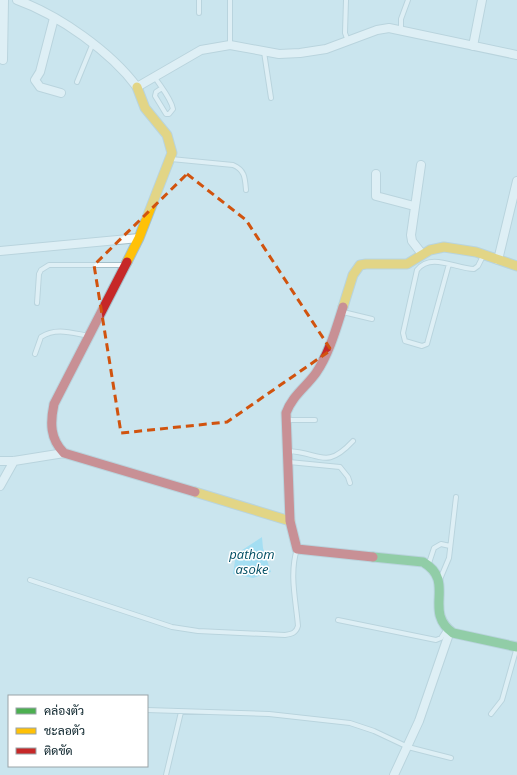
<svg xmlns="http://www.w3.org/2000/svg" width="517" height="775" viewBox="0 0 517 775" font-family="'Open Sans',Sarabun,sans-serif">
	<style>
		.water { fill: #76d6f6 }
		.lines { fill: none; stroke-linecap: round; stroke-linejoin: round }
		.lane-casing { stroke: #a4bfc9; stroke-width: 6 }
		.street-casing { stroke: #a4bfc9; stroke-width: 10 }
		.fast-casing { stroke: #a4bfc9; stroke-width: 11 }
		.slow-casing { stroke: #a4bfc9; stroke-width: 11 }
		.jam-casing { stroke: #a4bfc9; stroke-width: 11 }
		.lane { stroke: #f7fbfc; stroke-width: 4 }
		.street { stroke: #f7fbfc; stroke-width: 8 }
		.fast { stroke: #4caf50; stroke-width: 9 }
		.slow { stroke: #ffc107; stroke-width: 9 }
		.jam { stroke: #c62828; stroke-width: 9 }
		.marked { fill: none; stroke: #d1530e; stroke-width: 3; stroke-dasharray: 8 5; stroke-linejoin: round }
		.labels { text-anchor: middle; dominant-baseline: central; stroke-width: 3; stroke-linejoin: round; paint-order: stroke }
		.water-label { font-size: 13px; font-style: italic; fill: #004e63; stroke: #fff }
	</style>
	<rect width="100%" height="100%" fill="#cbe5ee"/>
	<path class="water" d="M262 537 263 548 271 572 253 578 233 574 236 554Z"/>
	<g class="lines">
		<g class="lane-casing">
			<path id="lane" d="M346 0 345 33 348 41
				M199 13V0
				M401 30V19L408 0
				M230 45V0
				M264 52 271 98
				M154 76C160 86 171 98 173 109L169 114H166L155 96 156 92 162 88
				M77 82 93 43
				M171 159 233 165C245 170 245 178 246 190
				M449 264 427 344 422 346 405 341 403 333 417 270C431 252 456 269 474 269L478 266 483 256
				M37 303 39 274 41 270 49 265H124
				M343 312 372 319
				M35 354 41 337C56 327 72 333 89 336
				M287 420H315
				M288 451C320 452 325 471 353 441
				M289 462 340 467 348 477 350 483
				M429 563 434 548 441 544 450 546
				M441 577 449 558 456 497
				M30 580 172 627 198 631 285 635C292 634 296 633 298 626 296 601 289 574 297 549
				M338 620 436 640 441 638 446 630
				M147 710 269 714 350 723 374 731 408 747 451 758
				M491 714 502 700 517 647
				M166 775 181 712"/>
		</g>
		<g class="street-casing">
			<path id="street" d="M17 0C59 15 111 52 137 87L201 50 230 45 279 54 300 53 326 49 377 30 389 28 517 55
				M54 18 40 72 35 80 40 87 61 93
				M473 46 482 0
				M3 60 4 0
				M421 165 411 235 412 241 422 254
				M376 174V196L414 206
				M0 251 139 238
				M498 260 517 181
				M0 461H14L64 453
				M0 486 14 461
				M394 775 419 721 450 631"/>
		</g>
		<g class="fast-casing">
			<path id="fast" d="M373 557 423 562C457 582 422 611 453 633L517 647"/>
		</g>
		<g class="slow-casing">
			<path id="slow" d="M127 262 139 238 172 153 167 135 145 108 137 87
				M343 307 353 275 360 265 366 264H407L430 250 444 247 476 252 517 266
				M195 492 290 521"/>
		</g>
		<g class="jam-casing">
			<path id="jam" d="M127 262 54 404C50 423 50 439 64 453L195 492
				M343 307C336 329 329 354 316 373 306 387 292 396 286 413L290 521 297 549 373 557"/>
		</g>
		<use href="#lane" class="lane"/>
		<use href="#street" class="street"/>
		<use href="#fast" class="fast"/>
		<use href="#slow" class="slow"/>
		<use href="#jam" class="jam"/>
	</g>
	<path d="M0 0H517V775H0ZM187 174 246 220 331 350 227 422 121 433 94 265Z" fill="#cbe5ee" fill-opacity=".55" fill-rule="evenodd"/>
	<path class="marked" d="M187 174 246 220 331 350 227 422 121 433 94 265Z"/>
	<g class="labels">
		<g class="water-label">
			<text x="252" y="554">pathom<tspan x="252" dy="15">asoke</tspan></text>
		</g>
	</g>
	<rect x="8" y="695" width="140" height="72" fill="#ffffff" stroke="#9aa4a7"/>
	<rect x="16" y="708" width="20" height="6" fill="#4caf50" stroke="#9aa4a7"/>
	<text x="44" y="715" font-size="12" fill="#031c24">คล่องตัว</text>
	<rect x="16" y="728" width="20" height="6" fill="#ffc107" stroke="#9aa4a7"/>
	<text x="44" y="735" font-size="12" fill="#031c24">ชะลอตัว</text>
	<rect x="16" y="748" width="20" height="6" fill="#c62828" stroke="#9aa4a7"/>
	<text x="44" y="755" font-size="12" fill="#031c24">ติดขัด</text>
</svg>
